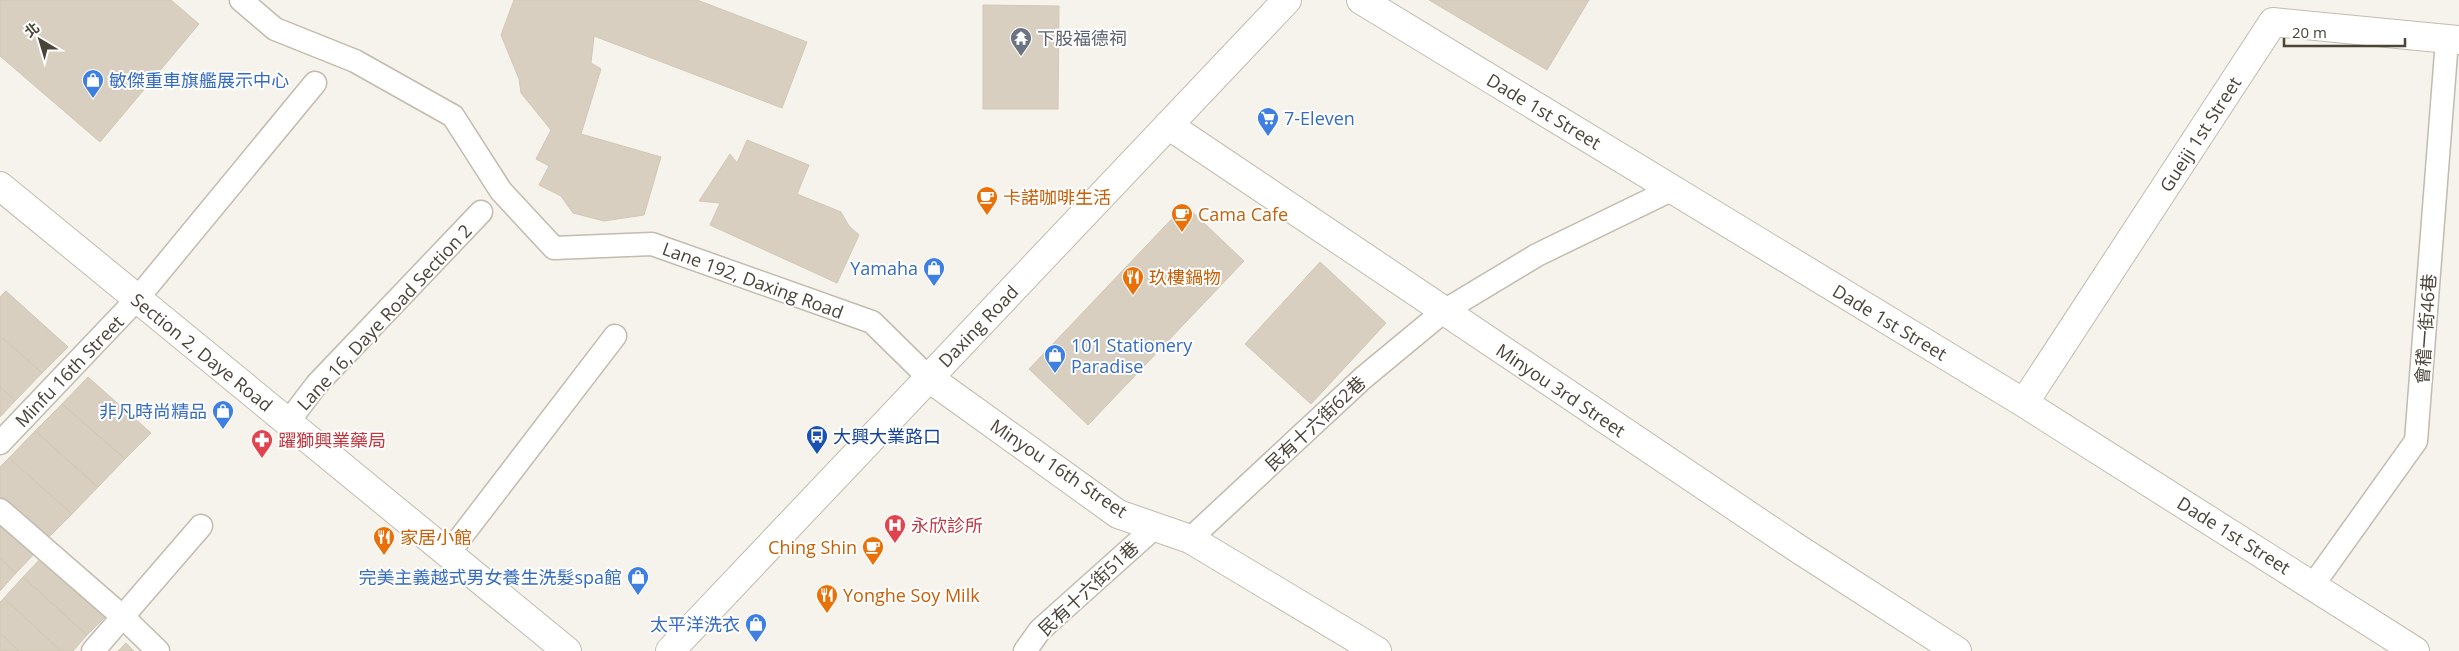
<svg xmlns="http://www.w3.org/2000/svg" width="2459" height="651" viewBox="0 0 2459 651" font-family="'Open Sans','Noto Sans TC',sans-serif">
	<style>
		.building { fill: #d8cfc1; stroke: #d3c7b4 }
		.lines { fill: none; stroke-linecap: round; stroke-linejoin: round }
		.service-casing { stroke: #c2bbae; stroke-width: 25 }
		.minor-casing { stroke: #c2bbae; stroke-width: 30 }
		.service { stroke: #fff; stroke-width: 22 }
		.minor { stroke: #fff; stroke-width: 28 }
		.labels { text-anchor: middle; dominant-baseline: central; stroke-width: 4; stroke-linejoin: round; paint-order: stroke }
		.worship-label { font-size: 18px; fill: #5b616d; stroke: #fff; text-anchor: start }
		.shop-label { font-size: 18px; fill: #366cbe; stroke: #fff; text-anchor: end }
		.street-label { font-size: 18px; fill: #4b4439; stroke: #fff }
		.food-label { font-size: 18px; fill: #c56008; stroke: #fff; text-anchor: start }
		.transit-label { font-size: 18px; fill: #164399; stroke: #fff; text-anchor: start }
		.health-label { font-size: 18px; fill: #be3a42; stroke: #fff; text-anchor: start }
	</style>
	<rect width="100%" height="100%" fill="#f6f3ec"/>
	<path class="building" d="M0 0H171L199 24 100 142 0 56Z
		M514 0H697L807 42 782 108 594 36 591 63 601 69 581 134 661 157 644 215 604 221 573 213 561 196 539 185 549 166 536 159 551 130 521 93 519 79 501 35Z
		M1429 0H1589L1547 70Z
		M983 5 1059 6 1058 109H983Z
		M747 140 809 165 797 194 841 212 849 226 859 235 837 283 710 225 720 203 699 201 730 154 737 163Z
		M1185 205 1244 261 1088 425 1029 369Z
		M1320 262 1386 323 1311 404 1245 344Z
		M6 291 68 347 42 373 0 336V297Z
		M0 336 42 373 15 401 0 387Z
		M88 377 151 433 125 459 62 404Z
		M0 387 15 401 0 417Z
		M62 404 125 459 98 487 35 431Z
		M35 431 98 487 72 514 9 458Z
		M9 458 72 514 45 541 0 501V467Z
		M0 520 36 552 16 573 0 558Z
		M43 556 107 615 87 635 23 577Z
		M0 558 16 573 0 591Z
		M23 577 87 635 73 651H61L4 598Z
		M4 598 61 651H19L0 633V602Z
		M0 633 19 651H0Z
		M126 643 134 651H118Z"/>
	<g class="lines">
		<g class="service-casing">
			<path id="service" d="M241 0 275 29 355 61 453 116 501 191 554 248 652 244 872 322 929 378
				M288 422 317 384 481 212
				M0 443 137 299 315 83
				M0 510 123 617 158 651
				M1190 539 1363 378 1444 311 1537 255 1673 189
				M448 554 615 336
				M2313 585 2416 441 2447 40
				M93 651 201 526
				M1025 651 1040 630 1155 527"/>
		</g>
		<g class="minor-casing">
			<path id="minor" d="M1361 0 2024 403 2415 651
				M1168 125 1797 548 1957 651
				M0 186 567 651
				M929 378 1118 514 1190 539 1377 651
				M2024 403 2273 22 2459 40
				M670 651 1287 0"/>
		</g>
		<use href="#service" class="service"/>
		<use href="#minor" class="minor"/>
	</g>
	<defs>
		<g id="temple-pin" transform="scale(1.125)"><path d="M0 17L-7.5 6A9.5 9.5 0 1 1 7.5 6Z" fill="#6b7280" stroke="#fff"/><path d="M0-6L5-2H3V0L6.5 2.5H4V6H1.5V3h-3V6H-4V2.5H-6.5L-3 0V-2H-5Z" fill="#fff"/></g>
		<g id="shop-pin" transform="scale(1.125)"><path d="M0 17L-7.5 6A9.5 9.5 0 1 1 7.5 6Z" fill="#3f7fe0" stroke="#fff"/><path d="M-5-2.5h2.3a2.7 3.5 0 0 1 5.4 0H5L5.5 6h-11ZM-1.5-2.5h3a1.5 2.3 0 0 0-3 0Z" fill="#fff"/></g>
		<g id="supermarket-pin" transform="scale(1.125)"><path d="M0 17L-7.5 6A9.5 9.5 0 1 1 7.5 6Z" fill="#3f7fe0" stroke="#fff"/><path d="M-6-5.5h2.5l.6 2H6L4.5 2H-2.5L-4.4-4H-6ZM-1.5 3.2a1.3 1.3 0 1 0 .1 0ZM3 3.2a1.3 1.3 0 1 0 .1 0Z" fill="#fff"/></g>
		<g id="cafe-pin" transform="scale(1.125)"><path d="M0 17L-7.5 6A9.5 9.5 0 1 1 7.5 6Z" fill="#e8710a" stroke="#fff"/><path d="M-5.5-4.5H6V0H3Q3 3.5 0 3.5H-2.5Q-5.5 3.5-5.5 0ZM3-3.2v2h1.7v-2ZM-6 4.5H4V6H-6Z" fill="#fff"/></g>
		<g id="restaurant-pin" transform="scale(1.125)"><path d="M0 17L-7.5 6A9.5 9.5 0 1 1 7.5 6Z" fill="#e8710a" stroke="#fff"/><path d="M-5-6h1v4h1v-4h1v4h1v-4h1v5L-1.5 .5V6h-2V.5L-5-1ZM5-6V6H3V1.5H1.5Q1.5-4 5-6Z" fill="#fff"/></g>
		<g id="bus-pin" transform="scale(1.125)"><path d="M0 17L-7.5 6A9.5 9.5 0 1 1 7.5 6Z" fill="#1a4fb4" stroke="#fff"/><path d="M-5-6H5V4H4V6H2V4H-2V6H-4V4H-5ZM-3.5-4V0h7V-4ZM-3.5 1.2v1.5H-2V1.2ZM2 1.2v1.5H3.5V1.2Z" fill="#fff"/></g>
		<g id="pharmacy-pin" transform="scale(1.125)"><path d="M0 17L-7.5 6A9.5 9.5 0 1 1 7.5 6Z" fill="#e0444e" stroke="#fff"/><path d="M-2-6h4v4h4v4h-4v4h-4v-4h-4v-4h4Z" fill="#fff"/></g>
		<g id="hospital-pin" transform="scale(1.125)"><path d="M0 17L-7.5 6A9.5 9.5 0 1 1 7.5 6Z" fill="#e0444e" stroke="#fff"/><path d="M-5-5h3v3.5h4V-5h3V5h-3V1.5h-4V5h-3Z" fill="#fff"/></g>
	</defs>
	<g fill-rule="evenodd">
		<use href="#temple-pin" x="1021" y="38"/>
		<use href="#shop-pin" x="93" y="80"/>
		<use href="#supermarket-pin" x="1268" y="118"/>
		<use href="#cafe-pin" x="987" y="197"/>
		<use href="#cafe-pin" x="1182" y="214"/>
		<use href="#shop-pin" x="934" y="268"/>
		<use href="#restaurant-pin" x="1133" y="277"/>
		<use href="#shop-pin" x="1055" y="355"/>
		<use href="#shop-pin" x="223" y="411"/>
		<use href="#bus-pin" x="817" y="436"/>
		<use href="#pharmacy-pin" x="262" y="440"/>
		<use href="#hospital-pin" x="895" y="525"/>
		<use href="#restaurant-pin" x="384" y="537"/>
		<use href="#cafe-pin" x="873" y="547"/>
		<use href="#shop-pin" x="638" y="577"/>
		<use href="#restaurant-pin" x="827" y="595"/>
		<use href="#shop-pin" x="756" y="624"/>
	</g>
	<g class="labels">
		<g class="worship-label">
			<text x="1037" y="38">下股福德祠</text>
		</g>
		<g class="shop-label">
			<text x="109" y="80" text-anchor="start">敏傑重車旗艦展示中心</text>
			<text x="1284" y="118" text-anchor="start">7-Eleven</text>
			<text x="918" y="268">Yamaha</text>
			<text x="1071" y="345" text-anchor="start">101 Stationery<tspan x="1071" dy="21">Paradise</tspan></text>
			<text x="207" y="411">非凡時尚精品</text>
			<text x="622" y="577">完美主義越式男女養生洗髮spa館</text>
			<text x="740" y="624">太平洋洗衣</text>
		</g>
		<g class="street-label">
			<text transform="translate(1544 111) rotate(31)">Dade 1st Street</text>
			<text transform="translate(2200 134) rotate(-57)">Gueiji 1st Street</text>
			<text transform="translate(753 280) rotate(20)">Lane 192, Daxing Road</text>
			<text transform="translate(384 317) rotate(-47)">Lane 16, Daye Road Section 2</text>
			<text transform="translate(1890 322) rotate(31)">Dade 1st Street</text>
			<text transform="translate(978 326) rotate(-46)">Daxing Road</text>
			<text transform="translate(2425 329) rotate(-86)">會稽一街46巷</text>
			<text transform="translate(202 352) rotate(39)">Section 2, Daye Road</text>
			<text transform="translate(69 371) rotate(-46)">Minfu 16th Street</text>
			<text transform="translate(1561 390) rotate(34)">Minyou 3rd Street</text>
			<text transform="translate(1315 423) rotate(-43)">民有十六街62巷</text>
			<text transform="translate(1059 468) rotate(34)">Minyou 16th Street</text>
			<text transform="translate(2234 535) rotate(32)">Dade 1st Street</text>
			<text transform="translate(1088 588) rotate(-43)">民有十六街51巷</text>
		</g>
		<g class="food-label">
			<text x="1003" y="197">卡諾咖啡生活</text>
			<text x="1198" y="214">Cama Cafe</text>
			<text x="1149" y="277">玖樓鍋物</text>
			<text x="400" y="537">家居小館</text>
			<text x="857" y="547" text-anchor="end">Ching Shin</text>
			<text x="843" y="595">Yonghe Soy Milk</text>
		</g>
		<g class="transit-label">
			<text x="833" y="436">大興大業路口</text>
		</g>
		<g class="health-label">
			<text x="278" y="440">躍獅興業藥局</text>
			<text x="911" y="525">永欣診所</text>
		</g>
	</g>
	<g transform="translate(40 40) rotate(322)" stroke="#ffffff" stroke-width="4" paint-order="stroke">
	<path d="M0-4L9 19L0 12L-9 19Z" fill="#4b4439"/>
	<text y="-8" font-size="14" font-weight="bold" text-anchor="middle" fill="#4b4439">北</text>
	</g>
	<path d="M2284 38v8h121v-8" fill="none" stroke="#4b4439" stroke-width="2.5"/>
	<text x="2292" y="38" font-size="15" fill="#4b4439" stroke="#ffffff" stroke-width="4" paint-order="stroke">20 m</text>
</svg>
